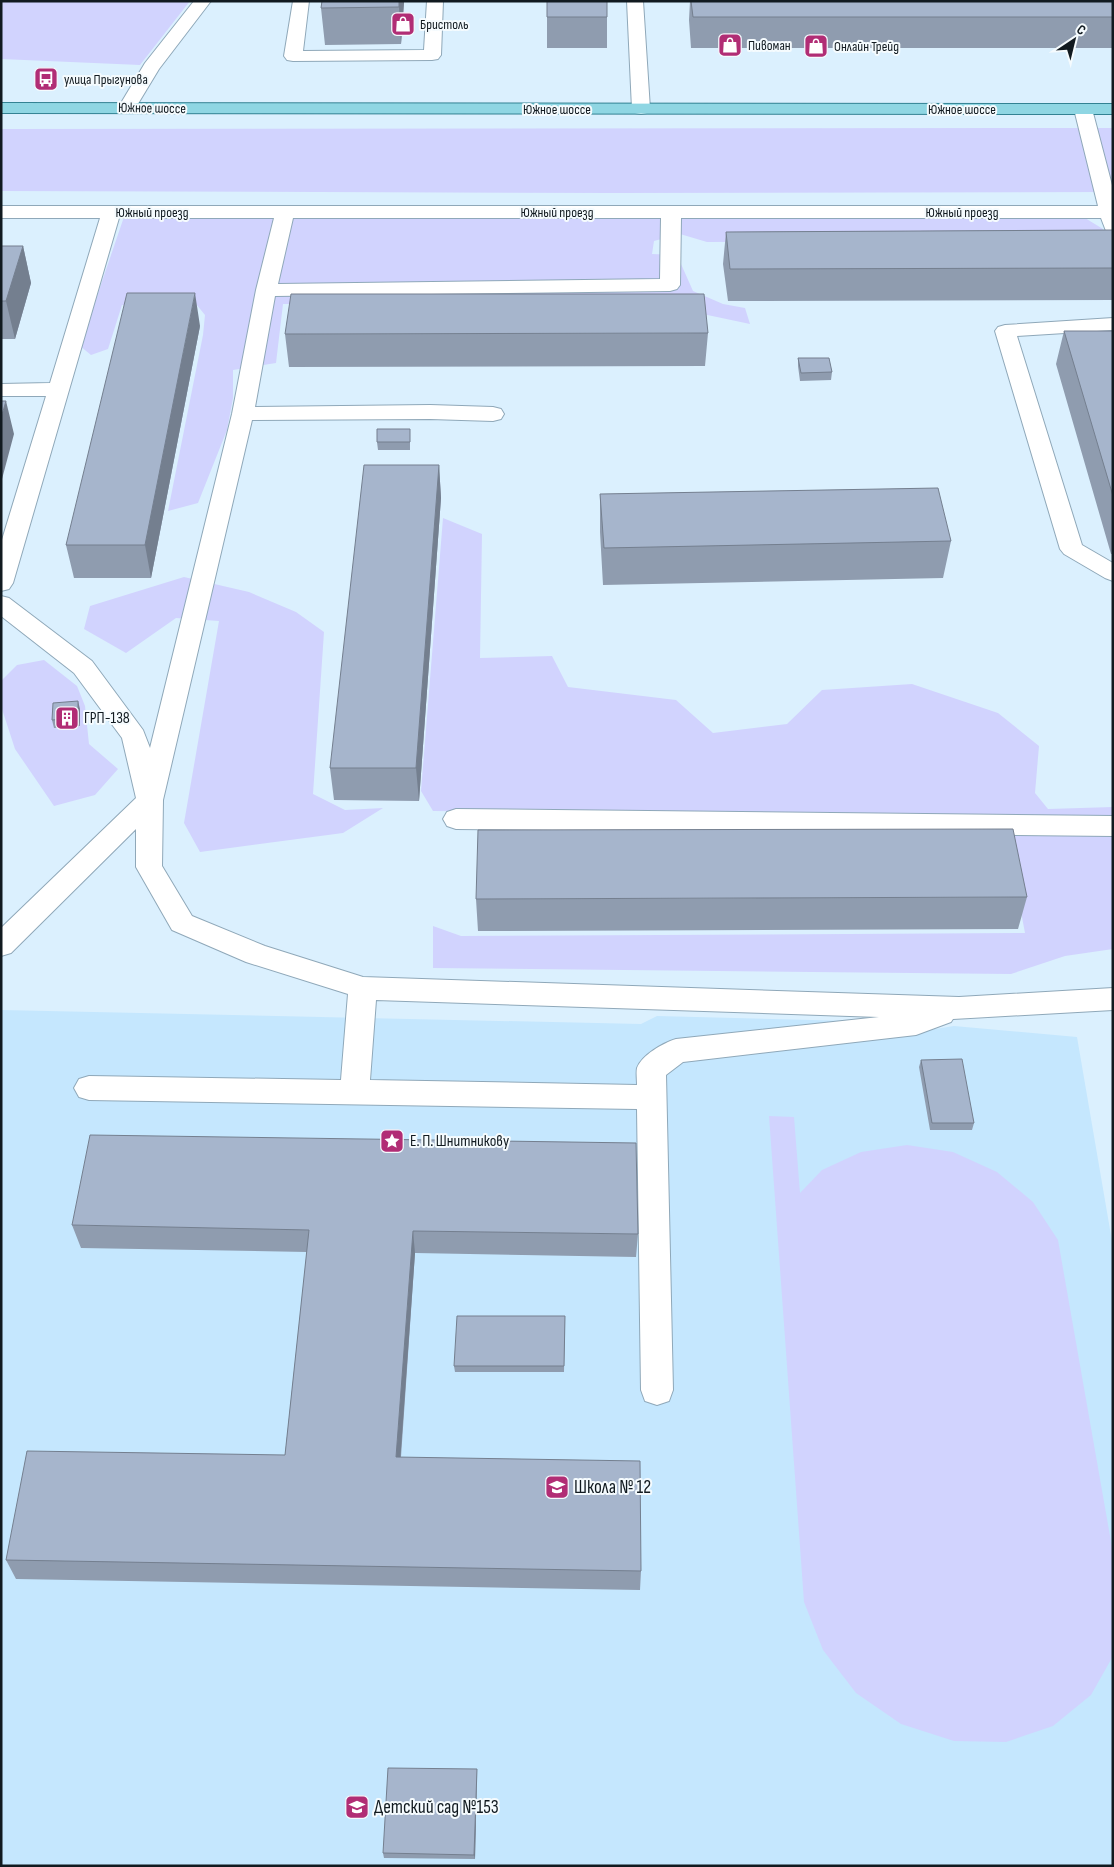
<svg xmlns="http://www.w3.org/2000/svg" width="1114" height="1867" viewBox="0 0 1114 1867" font-family="'Sofia Sans Condensed',sans-serif">
	<style>
		.built { fill: #c5e7fe }
		.green { fill: #d1d3fe }
		.lines { fill: none; stroke-linecap: round; stroke-linejoin: round }
		.minor-casing { stroke: #8fa8b9; stroke-width: 2 }
		.major-casing { stroke: #338293; stroke-width: 2 }
		.minor { fill: #fff; fill-rule: evenodd }
		.major { fill: #8fd6e3; fill-rule: evenodd }
		.wall { fill: #8f9caf }
		.shaded-wall { fill: #747f8f }
		.building { fill: #a6b5cc; stroke: #747f8f }
		.labels { text-anchor: middle; dominant-baseline: central; stroke-width: 4; stroke-linejoin: round; paint-order: stroke }
		.far-poi-label { font-size: 14px; fill: #111a20; stroke: #f5fbfe; text-anchor: start }
		.far-street-label { font-size: 14px; fill: #111a20; stroke: #f5fbfe }
		.poi-label { font-size: 16px; fill: #111a20; stroke: #f5fbfe; text-anchor: start }
		.near-poi-label { font-size: 19px; fill: #111a20; stroke: #f5fbfe; text-anchor: start }
	</style>
	<rect width="100%" height="100%" fill="#dbf0fe"/>
	<path class="built" d="M1 1010 641 1024 657 1016 852 1021 859 1041 954 1026 1077 1037 1113 1247V1866H1Z"/>
	<path class="green" d="M1 1H190L140 65 1 59Z
		M1113 128V192L613 193 1 191V129Z
		M126 211 1085 218 1103 229 1100 240 707 242 680 234 654 241 652 254 677 255 693 291 723 304 745 308 750 324 698 313 678 304H283L276 363 233 370V398L227 430 198 503 168 511 203 335 205 315 196 304 122 305 108 349 91 355 80 346Z
		M443 518 482 534 480 658 552 656 568 687 676 700 713 733 787 724 822 690 912 684 998 713 1039 746 1035 793 1048 809 1113 807V949L1065 956 1011 974 433 968V926L461 936 1025 933 1003 817 433 811 421 791Z
		M184 577 249 592 296 612 324 632 313 794 345 810 383 808 343 833 200 852 184 823 219 621 176 618 126 653 84 629 90 606Z
		M44 660 77 686 85 706 89 744 118 769 95 795 54 806 15 749 1 706V681L17 665Z
		M769 1116 794 1117 800 1193 822 1170 861 1152 907 1145 953 1152 997 1172 1033 1202 1058 1240 1113 1553V1656L1091 1695 1053 1726 1006 1742 954 1741 901 1724 856 1693 823 1650 804 1602Z"/>
	<g class="lines">
		<g class="minor-casing">
			<path id="minor" d="M194 1H211L159 69 133 112 127 113 121 112 118 108 145 63Z
				M293 1H309L303 51 424 50 427 1H443L441 55 438 59 432 60 293 61 287 60 284 56Z
				M627 1H643L650 109 647 113 641 114 635 113 632 109Z
				M1083 104 1089 105 1092 109 1113 189V233L1106 231 1101 218H681L680 285 677 289 670 291 275 296 255 407 430 405 493 407 501 409 504 414 501 419 493 421 430 419 252 420 163 800 162 866 192 916 265 946 363 977 959 997 1113 988V1010L953 1019 951 1022 916 1035 683 1062 666 1075 673 1390 669 1401 657 1405 645 1401 641 1390 637 1109 89 1100 79 1097 74 1088 79 1079 89 1076 341 1080 348 994 246 962 172 930 136 867V829L11 953 1 956V928L136 798 122 738 74 673 1 616V596L9 598 92 661 143 730 150 748 232 414 256 290 274 218H119L13 583 9 589 1 591V543L46 396H1V384L50 383 100 218H1V206H1098L1074 109 1077 105ZM293 218H661L660 279 278 284ZM376 1000 879 1017 676 1039C663 1043 642 1055 637 1068 636 1073 637 1079 637 1085L370 1080Z
				M1113 318V330L1017 336 1082 545 1113 563V581L1105 578 1064 554 1060 549 995 331 998 327 1005 325Z
				M456 809 1113 816V836L456 829 447 826 443 819 447 812Z"/>
		</g>
		<g class="major-casing">
			<path id="major" d="M1 103 1113 104V114L1 113Z"/>
		</g>
		<use href="#minor" class="minor"/>
		<use href="#major" class="major"/>
	</g>
	<path class="wall" d="M322 1H404L401 44 325 45 321 8Z
		M547 1 607 17V48H547Z
		M690 1H1113V48H691L689 20Z
		M1113 230V300L728 301 723 264 726 232Z
		M1 246H23L31 283 15 339H1Z
		M200 326 151 578H74L66 545Z
		M1064 331H1113V554H1111L1056 364Z
		M708 333 705 366 289 367 285 334Z
		M798 358 832 372 831 380 800 381 798 366Z
		M410 429V450H378L377 442Z
		M439 465 441 498 419 801 334 800 330 768Z
		M600 494 951 541 943 578 603 585 600 532Z
		M80 709V726L54 728 52 720Z
		M1027 897 1018 929 478 931 476 899Z
		M921 1060 974 1123 972 1130H930L919 1067Z
		M72 1225 638 1234 636 1257 415 1253 401 1457 641 1571 640 1590 16 1579 6 1560 285 1455 307 1252 81 1248Z
		M565 1316 564 1372H455L454 1366Z
		M477 1769 475 1859 384 1858 383 1853Z"/>
	<path class="shaded-wall" d="M399 1H404V3L401 44 399 7Z
		M23 246 31 283 15 339 6 301Z
		M195 293 200 326 151 578 145 545Z
		M6 401 14 434 2 479 1 475V418Z
		M439 465 441 498 419 801 416 768Z
		M78 701 80 709V726L78 718Z
		M413 1231 415 1253 399 1477 396 1457Z
		M477 1769V1774L475 1859 474 1855Z"/>
	<path class="building" d="M322 1H399V7L321 8Z
		M547 1H607V17H547Z
		M691 1H1113V17H693Z
		M1113 230V268L730 269 726 232Z
		M1 246H23L6 301H1Z
		M127 293H195L145 545H66Z
		M291 294H704L708 333 285 334Z
		M1064 331H1113V496Z
		M798 358H829L832 372 801 373Z
		M1 401H6L1 418Z
		M377 429H410V442H377Z
		M364 465H439L416 768H330Z
		M938 488 951 541 604 548 600 494Z
		M78 701V718L52 720 53 703Z
		M1013 829 1027 897 476 899 478 830Z
		M962 1059 974 1123H932L921 1060Z
		M90 1135 636 1143 638 1234 413 1231 396 1457 640 1461 641 1571 6 1560 27 1451 285 1455 309 1230 72 1225Z
		M457 1316H565L564 1366H454Z
		M388 1768 477 1769 474 1855 383 1853Z"/>
	<defs>
		<g id="shop-square" transform="scale(1.25)"><rect x="-9" y="-9" width="18" height="18" rx="4" fill="#b12d75" stroke="#f5fbfe"/><path d="M-5-2.5h2.3a2.7 3.5 0 0 1 5.4 0H5L5.5 6h-11ZM-1.5-2.5h3a1.5 2.3 0 0 0-3 0Z" fill="#fff"/></g>
		<g id="bus-square" transform="scale(1.25)"><rect x="-9" y="-9" width="18" height="18" rx="4" fill="#b12d75" stroke="#f5fbfe"/><path d="M-5-6H5V4H4V6H2V4H-2V6H-4V4H-5ZM-3.5-4V0h7V-4ZM-3.5 1.2v1.5H-2V1.2ZM2 1.2v1.5H3.5V1.2Z" fill="#fff"/></g>
		<g id="building-square" transform="scale(1.25)"><rect x="-9" y="-9" width="18" height="18" rx="4" fill="#b12d75" stroke="#f5fbfe"/><path d="M-4-6H4V6H1V3H-1V6H-4ZM-2.5-4.3h1.7v1.8h-1.7ZM.8-4.3h1.7v1.8H.8ZM-2.5-1h1.7V.8h-1.7ZM.8-1h1.7V.8H.8Z" fill="#fff"/></g>
		<g id="sight-square" transform="scale(1.25)"><rect x="-9" y="-9" width="18" height="18" rx="4" fill="#b12d75" stroke="#f5fbfe"/><path d="M0-6L1.8-2.2L6-1.7L2.9 1.2L3.7 5.4L0 3.3L-3.7 5.4L-2.9 1.2L-6-1.7L-1.8-2.2Z" fill="#fff"/></g>
		<g id="school-square" transform="scale(1.25)"><rect x="-9" y="-9" width="18" height="18" rx="4" fill="#b12d75" stroke="#f5fbfe"/><path d="M0-5L7-2L0 1L-7-2ZM-4 1L0 2.5L4 1V4Q0 6-4 4Z" fill="#fff"/></g>
	</defs>
	<g fill-rule="evenodd">
		<use href="#shop-square" x="403" y="24"/>
		<use href="#shop-square" x="730" y="45"/>
		<use href="#shop-square" x="816" y="46"/>
		<use href="#bus-square" x="46" y="79"/>
		<use href="#building-square" x="67" y="718"/>
		<use href="#sight-square" x="392" y="1141"/>
		<use href="#school-square" x="557" y="1487"/>
		<use href="#school-square" x="357" y="1807"/>
	</g>
	<g class="labels">
		<g class="far-poi-label">
			<text x="420" y="24">Бристоль</text>
			<text x="748" y="45">Пивоман</text>
			<text x="834" y="46">Онлайн Трейд</text>
			<text x="64" y="79">улица Прыгунова</text>
		</g>
		<g class="far-street-label">
			<text transform="translate(152 108) rotate(1)">Южное шоссе</text>
			<text x="557" y="109">Южное шоссе</text>
			<text x="962" y="109">Южное шоссе</text>
			<text x="152" y="212">Южный проезд</text>
			<text x="557" y="212">Южный проезд</text>
			<text x="962" y="212">Южный проезд</text>
		</g>
		<g class="poi-label">
			<text x="84" y="718">ГРП-138</text>
			<text x="410" y="1141">Е. П. Шнитникову</text>
		</g>
		<g class="near-poi-label">
			<text x="574" y="1487">Школа № 12</text>
			<text x="374" y="1807">Детский сад №153</text>
		</g>
	</g>
	<rect width="1114" height="1867" fill="none" stroke="#111a20" stroke-width="5"/>
	<g transform="translate(1074 40) rotate(35)" stroke="#f5fbfe" stroke-width="4" paint-order="stroke">
	<path d="M0-4L9 19L0 12L-9 19Z" fill="#111a20"/>
	<text y="-8" font-size="14" font-weight="bold" text-anchor="middle" fill="#111a20">С</text>
	</g>
</svg>
